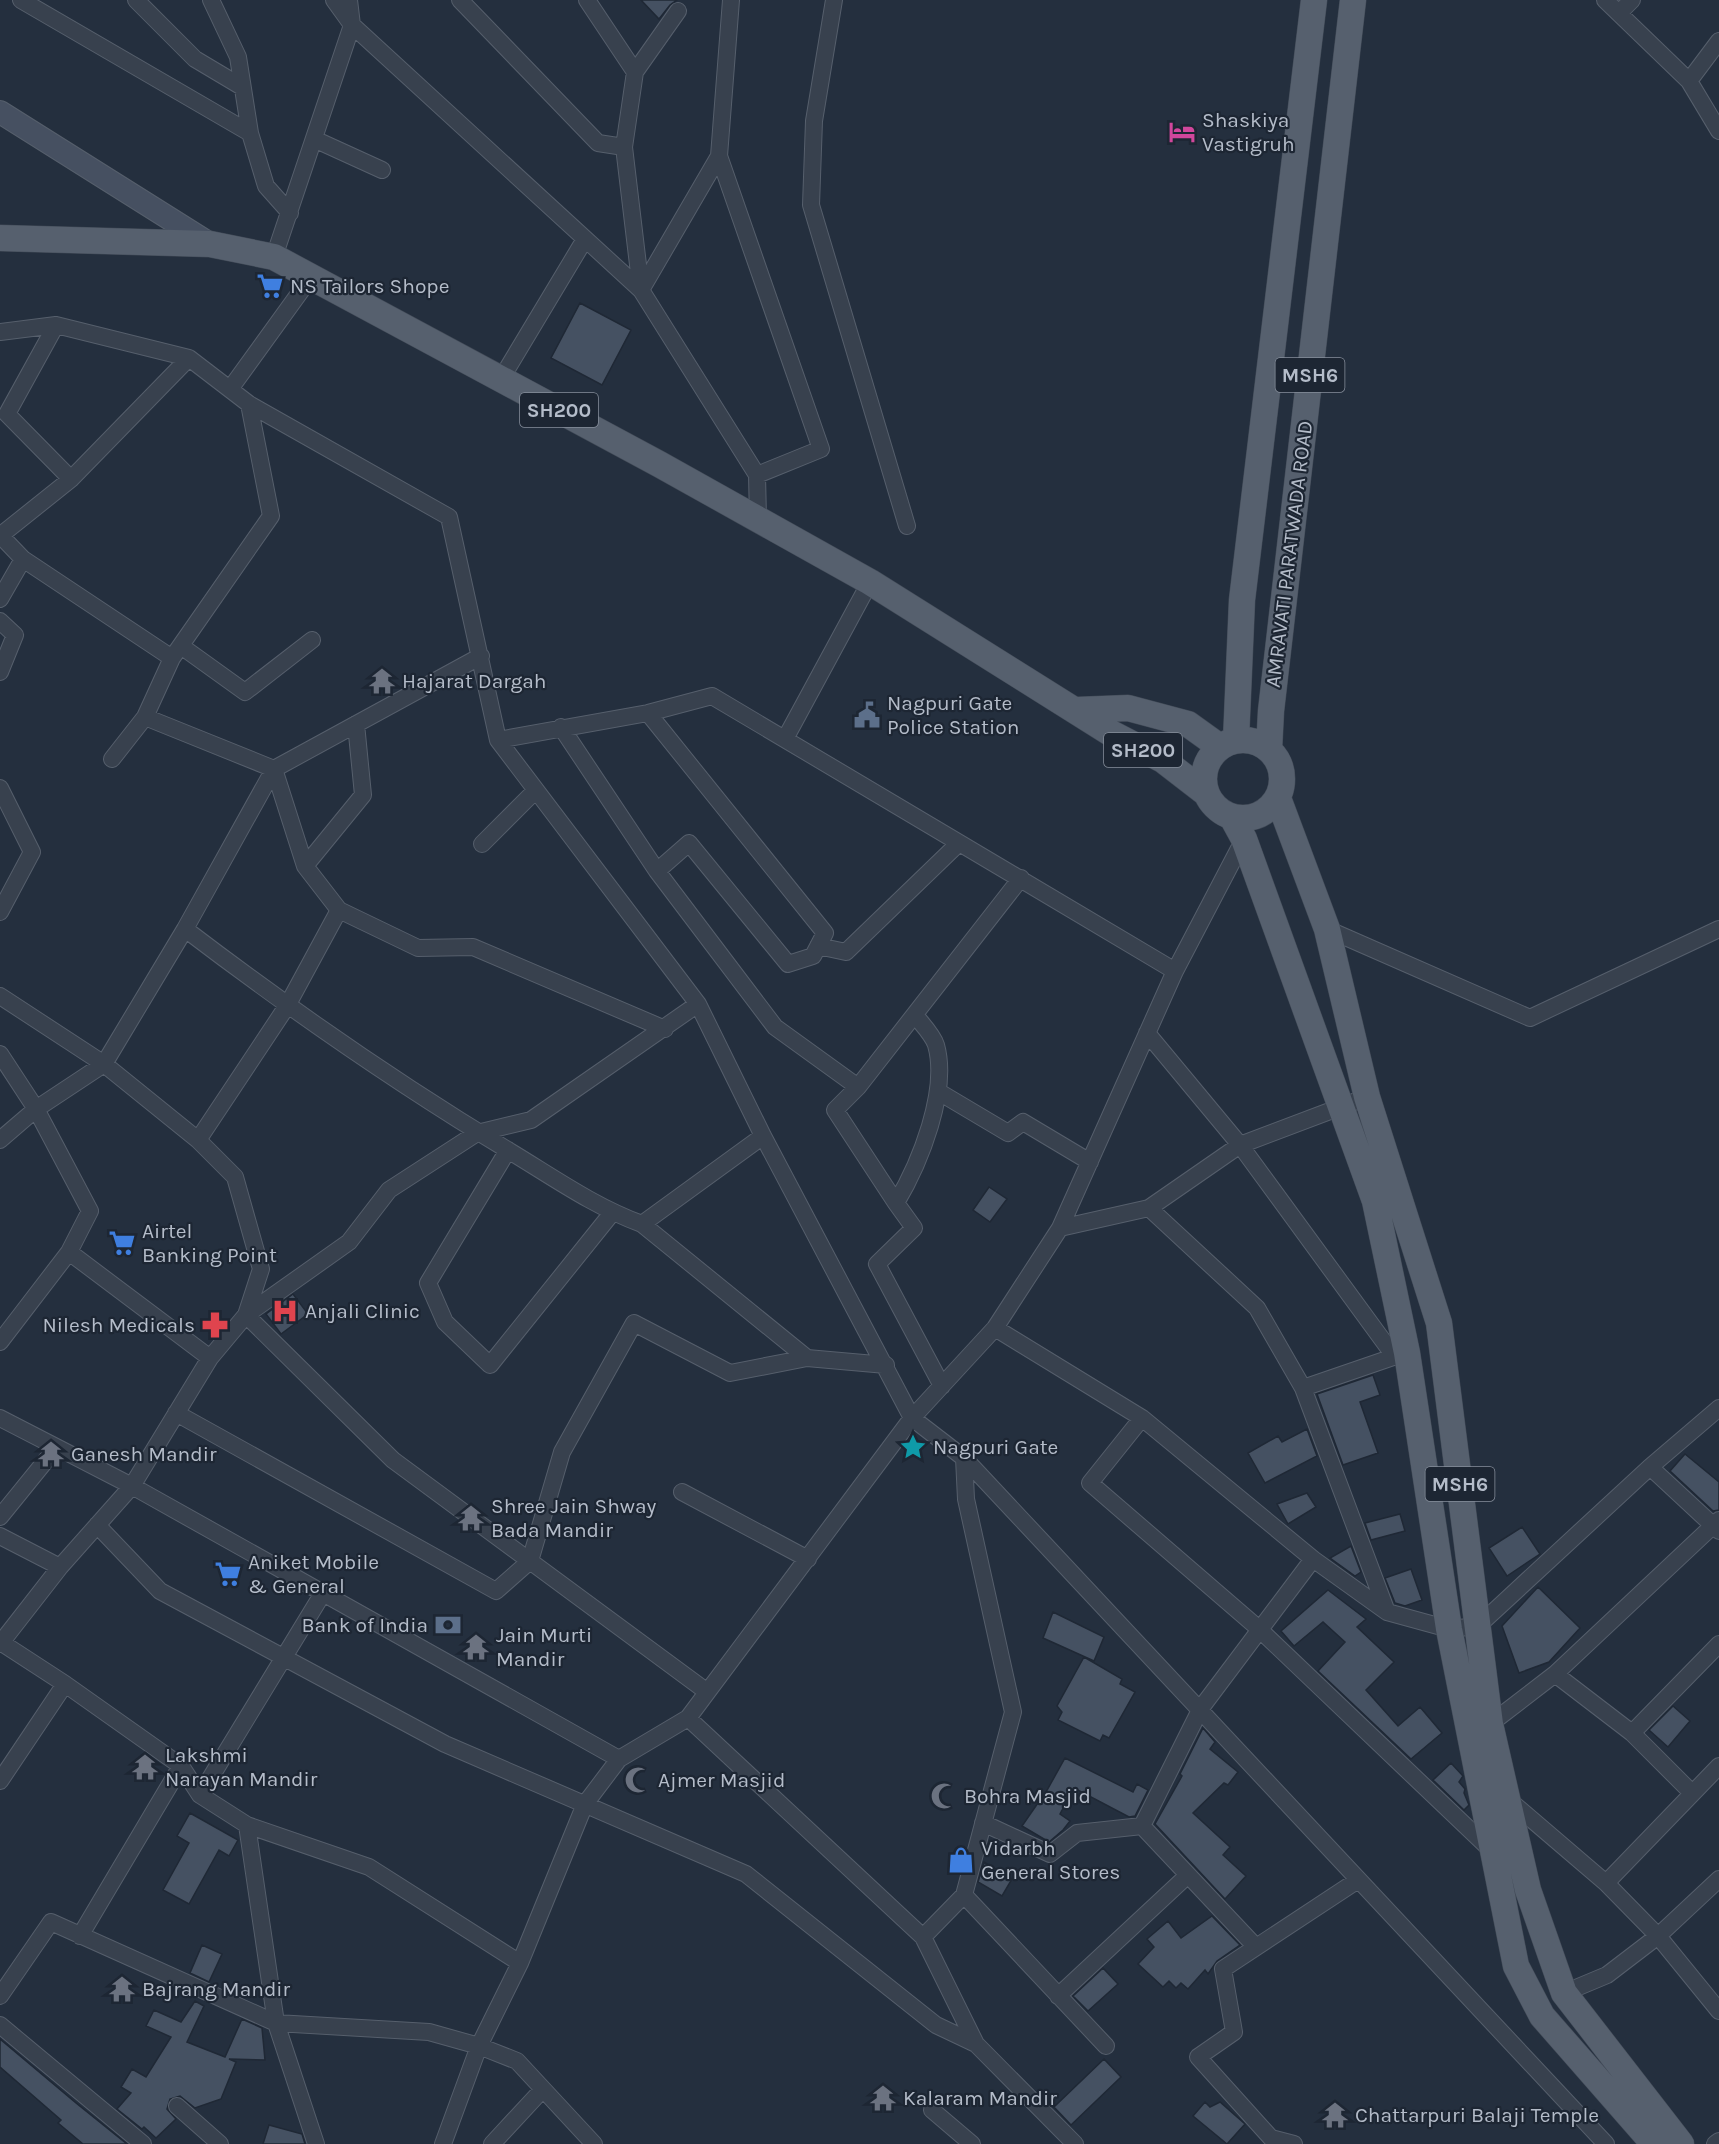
<svg xmlns="http://www.w3.org/2000/svg" width="1719" height="2144" viewBox="0 0 1719 2144" font-family="Karla,sans-serif">
	<style>
		.building { fill: #455162; stroke: #1f2835; stroke-width: 1.5 }
		.lines { fill: none; stroke-linecap: round; stroke-linejoin: round }
		.street-casing { stroke: #565f6c; stroke-width: 18 }
		.secondary-casing { stroke: #565f6c; stroke-width: 24 }
		.primary-casing { stroke: #414a57; stroke-width: 27 }
		.street { stroke: #38414e; stroke-width: 16 }
		.secondary { stroke: #465061; stroke-width: 22 }
		.primary { stroke: #56606e; stroke-width: 26 }
		.labels { text-anchor: middle; dominant-baseline: central; stroke-width: 4.5; stroke-linejoin: round; paint-order: stroke }
		.shield { fill: #1d2633; stroke: #878f9c; stroke-width: 1.5 }
		.shield-label { font-size: 20px; font-weight: bold; fill: #b4bcc9 }
		.poi-label { font-size: 21px; fill: #b4bcc9; stroke: #1d2633; text-anchor: start }
		.street-label { font-size: 21px; fill: #b4bcc9; stroke: #1d2633 }
	</style>
	<rect width="100%" height="100%" fill="#242f3e"/>
	<path class="building" d="M641 0H677L670 5 659 19Z
		M580 303 631 330 602 385 551 358Z
		M989 1187 1007 1199 990 1222 973 1210Z
		M293 1294 308 1314 281 1334 266 1314Z
		M1373 1375 1380 1395 1360 1402 1378 1453 1343 1465 1317 1394Z
		M1307 1429 1317 1456 1265 1483 1248 1453 1278 1436 1282 1442Z
		M1685 1454 1719 1482V1510L1713 1511 1670 1471Z
		M1307 1493 1316 1507 1288 1524 1277 1504Z
		M1400 1514 1405 1531 1371 1540 1365 1523Z
		M1522 1527 1540 1554 1507 1576 1489 1548Z
		M1351 1546 1361 1572 1355 1576 1330 1558Z
		M1411 1569 1422 1600 1405 1606 1395 1603 1385 1578Z
		M1538 1587 1580 1628 1549 1662 1519 1673 1502 1626Z
		M1328 1590 1366 1619 1357 1627 1394 1662 1366 1690 1398 1726 1420 1707 1442 1733 1411 1759 1318 1671 1345 1642 1323 1622 1294 1646 1281 1631Z
		M1053 1612 1104 1637 1094 1661 1043 1638Z
		M1084 1657 1122 1679 1120 1684 1135 1692 1109 1738 1103 1735 1100 1741 1058 1720 1062 1712 1057 1706Z
		M1673 1706 1690 1721 1668 1747 1649 1730Z
		M1203 1728 1215 1742 1210 1749 1238 1772 1228 1785 1224 1783 1193 1813 1230 1847 1223 1855 1246 1876 1225 1899 1155 1824 1182 1776 1180 1774Z
		M1065 1758 1133 1792 1137 1784 1148 1790 1135 1816 1129 1817 1074 1788 1060 1814 1070 1821 1063 1830 1049 1842 1022 1826 1040 1800 1041 1801Z
		M1451 1763 1463 1776 1459 1782 1465 1789 1464 1793 1469 1805 1464 1810 1433 1780Z
		M190 1813 238 1840 229 1856 219 1850 189 1904 163 1890 189 1843 177 1836Z
		M984 1862 1012 1879 1002 1896 978 1882Z
		M1212 1916 1240 1945 1217 1961 1208 1974 1205 1970 1188 1989 1181 1983 1176 1988 1169 1981 1163 1987 1138 1964 1154 1947 1147 1939 1168 1921 1181 1938Z
		M202 1945 222 1954 209 1982 190 1973Z
		M1103 1968 1118 1984 1088 2011 1073 1996Z
		M195 2001 204 2006 187 2042 225 2057 242 2019 262 2028 265 2060 229 2059 236 2062 221 2099 195 2108 180 2096 170 2099 167 2109 176 2119 156 2138 144 2127 142 2129 117 2109 131 2093 121 2087 132 2069 146 2077 171 2037 146 2026 154 2010 181 2022Z
		M0 2039 76 2103 127 2144H83L58 2123 61 2120 0 2067Z
		M1104 2059 1121 2077 1071 2125 1054 2107Z
		M1205 2102 1210 2107 1220 2102 1245 2124 1227 2144 1193 2116Z
		M269 2125 302 2134 305 2144H263Z"/>
	<g class="lines">
		<g class="street-casing">
			<path id="street" d="M21 0 250 133
				M136 0 195 59 242 87
				M211 0 238 57 250 133 266 186 290 213
				M334 0 352 25 641 290 757 475 758 518
				M460 0 598 143 624 147
				M587 0 635 72 624 147 641 290
				M834 0 814 121 811 205 907 526
				M1605 0 1689 81 1719 131
				M1619 13 1632 0
				M635 72 678 11
				M1689 81 1719 41
				M314 139 382 170
				M719 156 821 449 757 475
				M274 257 352 25 349 0
				M641 290 719 156 731 0
				M56 325 7 414 71 479
				M0 332 56 325 189 358 249 404 449 517 498 740 698 1004 763 1136 912 1418 964 1458 1606 2144
				M501 379 585 239
				M230 389 311 277
				M0 535 23 559 172 658
				M1 535 71 479 189 358
				M0 599 23 559
				M0 621 15 635 0 672
				M181 646 245 692 312 640
				M648 713 825 933 813 956 788 964 689 843 657 871
				M145 717 274 769 305 866 339 910 418 948 473 947 665 1029
				M561 727 657 871 775 1027 858 1087
				M785 739 870 582
				M498 740 648 713 712 696 1175 971
				M112 759 145 717 172 658 271 516 249 404
				M0 788 32 852 0 912
				M482 844 536 790
				M305 866 363 795 356 724
				M185 929C290 1009 398 1084 511 1152 554 1178 595 1207 642 1224L807 1358 886 1365
				M1327 929 1530 1018 1719 929
				M818 946 846 952 958 844
				M0 996 104 1064 198 1140 235 1177 261 1269 246 1315 210 1358 132 1486 60 1567 0 1644
				M698 1004 531 1120 477 1133 389 1190 349 1242 246 1315 393 1460 706 1691
				M915 1015C921 1023 933 1035 936 1045 949 1091 920 1163 896 1203L914 1228 877 1264 942 1386
				M1147 1033 1240 1145 1395 1357
				M0 1054 36 1109 90 1211 69 1252 0 1342
				M939 1092 1008 1133 1023 1122 1090 1162
				M0 1140 36 1109 104 1064 185 929 274 769 481 656
				M198 1140 287 1006 339 910
				M508 1150 428 1283 445 1322 490 1365 612 1213
				M896 1203 835 1110 858 1087 1021 878
				M1149 1208 1257 1308 1303 1388 1387 1612
				M642 1224 763 1136
				M1060 1228 1149 1208 1240 1145 1367 1097
				M69 1252 210 1358
				M995 1328 1142 1418 1313 1559 1387 1612 1449 1629 1478 1626 1650 1467 1719 1408
				M1303 1388 1405 1353
				M176 1413 496 1591 530 1561 562 1452 634 1323 730 1373 807 1358
				M0 1418 132 1486 619 1759 688 1718 912 1418 995 1328 1060 1228 1175 971 1244 839
				M1142 1418 1090 1483 1258 1628 1493 1852
				M1650 1467 1719 1531
				M682 1492 808 1559
				M0 1517 56 1448
				M97 1525 160 1591 445 1744 746 1874 936 2025 976 2044
				M0 1536 60 1567
				M2 1643 65 1684 181 1766 200 1795 247 1825 276 2023 316 2144
				M1555 1674 1632 1733 1692 1793
				M688 1718 923 1937 976 2044 1075 2144
				M1490 1724 1555 1674 1719 1520
				M1632 1733 1719 1644
				M0 1781 65 1684
				M200 1795 323 1593
				M1509 1800 1606 1883 1658 1936 1719 2011
				M983 1823 1050 1854 1077 1833 1142 1826
				M247 1825 369 1867 520 1963
				M1606 1883 1719 1766
				M964 1895 1106 2046
				M80 1936 181 1766
				M923 1937 964 1895 1013 1712 966 1499 964 1458
				M1256 1947 1142 1826 1201 1708 1313 1559
				M1564 1993 1607 1975 1658 1936 1719 1879
				M0 1996 51 1922 276 2023 429 2032 479 2046 517 2061 594 2144
				M1058 1996 1188 1875
				M0 2025 143 2144
				M177 2106 220 2144
				M932 2110 972 2144
				M443 2144 479 2046 520 1963 585 1804 619 1759
				M492 2144 543 2089
				M1294 2144 1271 2138 1198 2057 1234 2032 1223 1969 1358 1880
				M1715 2144 1719 2141"/>
		</g>
		<g class="secondary-casing">
			<path id="secondary" d="M0 112 210 244"/>
		</g>
		<g class="primary-casing">
			<path id="primary" d="M0 238 210 244 274 257 659 464 870 582 1109 732 1163 760 1207 794
				M1077 710 1128 708 1188 724 1220 747
				M1236 740 1242 600 1314 0
				M1204 779a39 39 0 1 1 78 0a39 39 0 1 1-78 0Z
				M1269 750 1271 711 1353 0
				M1278 798 1327 929 1367 1097 1439 1323 1490 1724 1528 1890 1564 1993 1681 2144
				M1232 817 1244 839 1375 1201 1407 1353 1449 1629 1516 1966 1542 2016 1654 2144"/>
		</g>
		<use href="#street" class="street"/>
		<use href="#secondary" class="secondary"/>
		<use href="#primary" class="primary"/>
	</g>
	<defs>
		<g id="hotel-bare" transform="scale(2.07)"><path d="M-6-4.5h1.5V1H6V5H4.5V3h-9V5H-6ZM-4 0a1.8 1.8 0 1 1 3.6 0ZM.5 0V-2.5h3Q6-2.5 6 0Z" fill="#d1479c" stroke="#1d2633" stroke-width="2.5" paint-order="stroke"/></g>
		<g id="supermarket-bare" transform="scale(2.07)"><path d="M-6-5.5h2.5l.6 2H6L4.5 2H-2.5L-4.4-4H-6ZM-1.5 3.2a1.3 1.3 0 1 0 .1 0ZM3 3.2a1.3 1.3 0 1 0 .1 0Z" fill="#3f7fe0" stroke="#1d2633" stroke-width="2.5" paint-order="stroke"/></g>
		<g id="temple-bare" transform="scale(2.07)"><path d="M0-6L5-2H3V0L6.5 2.5H4V6H1.5V3h-3V6H-4V2.5H-6.5L-3 0V-2H-5Z" fill="#6b7280" stroke="#1d2633" stroke-width="2.5" paint-order="stroke"/></g>
		<g id="civic-bare" transform="scale(2.07)"><path d="M-.6-6.5H3V-4.5H.6V-3L4-1V1h2V6H-6V1h2V-1L-.6-3ZM-1.2 2.5V6h2.4V2.5Z" fill="#5c6f8a" stroke="#1d2633" stroke-width="2.5" paint-order="stroke"/></g>
		<g id="hospital-bare" transform="scale(2.07)"><path d="M-5-5h3v3.5h4V-5h3V5h-3V1.5h-4V5h-3Z" fill="#e0444e" stroke="#1d2633" stroke-width="2.5" paint-order="stroke"/></g>
		<g id="pharmacy-bare" transform="scale(2.07)"><path d="M-2-6h4v4h4v4h-4v4h-4v-4h-4v-4h4Z" fill="#e0444e" stroke="#1d2633" stroke-width="2.5" paint-order="stroke"/></g>
		<g id="sight-bare" transform="scale(2.07)"><path d="M0-6L1.8-2.2L6-1.7L2.9 1.2L3.7 5.4L0 3.3L-3.7 5.4L-2.9 1.2L-6-1.7L-1.8-2.2Z" fill="#0f9aa8" stroke="#1d2633" stroke-width="2.5" paint-order="stroke"/></g>
		<g id="bank-bare" transform="scale(2.07)"><path d="M-6-4H6V4H-6ZM0-2.3a2.3 2.3 0 1 0 0 4.6a2.3 2.3 0 1 0 0-4.6Z" fill="#5c6f8a" stroke="#1d2633" stroke-width="2.5" paint-order="stroke"/></g>
		<g id="mosque-bare" transform="scale(2.07)"><path d="M3.5-4.9A6 6 0 1 0 3.5 4.9A5 5 0 1 1 3.5-4.9Z" fill="#6b7280" stroke="#1d2633" stroke-width="2.5" paint-order="stroke"/></g>
		<g id="shop-bare" transform="scale(2.07)"><path d="M-5-2.5h2.3a2.7 3.5 0 0 1 5.4 0H5L5.5 6h-11ZM-1.5-2.5h3a1.5 2.3 0 0 0-3 0Z" fill="#3f7fe0" stroke="#1d2633" stroke-width="2.5" paint-order="stroke"/></g>
	</defs>
	<g fill-rule="evenodd">
		<use href="#hotel-bare" x="1182" y="132"/>
		<use href="#supermarket-bare" x="270" y="286"/>
		<use href="#temple-bare" x="382" y="681"/>
		<use href="#civic-bare" x="867" y="715"/>
		<use href="#supermarket-bare" x="122" y="1243"/>
		<use href="#hospital-bare" x="285" y="1311"/>
		<use href="#pharmacy-bare" x="215" y="1325"/>
		<use href="#sight-bare" x="913" y="1447"/>
		<use href="#temple-bare" x="51" y="1454"/>
		<use href="#temple-bare" x="471" y="1518"/>
		<use href="#supermarket-bare" x="228" y="1574"/>
		<use href="#bank-bare" x="448" y="1625"/>
		<use href="#temple-bare" x="476" y="1647"/>
		<use href="#temple-bare" x="145" y="1767"/>
		<use href="#mosque-bare" x="638" y="1780"/>
		<use href="#mosque-bare" x="944" y="1796"/>
		<use href="#shop-bare" x="961" y="1860"/>
		<use href="#temple-bare" x="122" y="1989"/>
		<use href="#temple-bare" x="883" y="2098"/>
		<use href="#temple-bare" x="1335" y="2115"/>
	</g>
	<g class="labels">
		<g class="shield">
			<rect x="1275.5" y="358" width="69" height="34" rx="4.5"/>
			<rect x="520" y="393" width="78" height="34" rx="4.5"/>
			<rect x="1104" y="733" width="78" height="34" rx="4.5"/>
			<rect x="1425.5" y="1467" width="69" height="34" rx="4.5"/>
		</g>
		<g class="shield-label">
			<text x="1310" y="375">MSH6</text>
			<text x="559" y="410">SH200</text>
			<text x="1143" y="750">SH200</text>
			<text x="1460" y="1484">MSH6</text>
		</g>
		<g class="poi-label">
			<text x="1202" y="120">Shaskiya<tspan x="1202" dy="24">Vastigruh</tspan></text>
			<text x="290" y="286">NS Tailors Shope</text>
			<text x="402" y="681">Hajarat Dargah</text>
			<text x="887" y="703">Nagpuri Gate<tspan x="887" dy="24">Police Station</tspan></text>
			<text x="142" y="1231">Airtel<tspan x="142" dy="24">Banking Point</tspan></text>
			<text x="305" y="1311">Anjali Clinic</text>
			<text x="195" y="1325" text-anchor="end">Nilesh Medicals</text>
			<text x="933" y="1447">Nagpuri Gate</text>
			<text x="71" y="1454">Ganesh Mandir</text>
			<text x="491" y="1506">Shree Jain Shway<tspan x="491" dy="24">Bada Mandir</tspan></text>
			<text x="248" y="1562">Aniket Mobile<tspan x="248" dy="24">&amp; General</tspan></text>
			<text x="428" y="1625" text-anchor="end">Bank of India</text>
			<text x="496" y="1635">Jain Murti<tspan x="496" dy="24">Mandir</tspan></text>
			<text x="165" y="1755">Lakshmi<tspan x="165" dy="24">Narayan Mandir</tspan></text>
			<text x="658" y="1780">Ajmer Masjid</text>
			<text x="964" y="1796">Bohra Masjid</text>
			<text x="981" y="1848">Vidarbh<tspan x="981" dy="24">General Stores</tspan></text>
			<text x="142" y="1989">Bajrang Mandir</text>
			<text x="903" y="2098">Kalaram Mandir</text>
			<text x="1355" y="2115">Chattarpuri Balaji Temple</text>
		</g>
		<g class="street-label">
			<text transform="translate(1289 554) rotate(-83)">AMRAVATI PARATWADA ROAD</text>
		</g>
	</g>
</svg>
